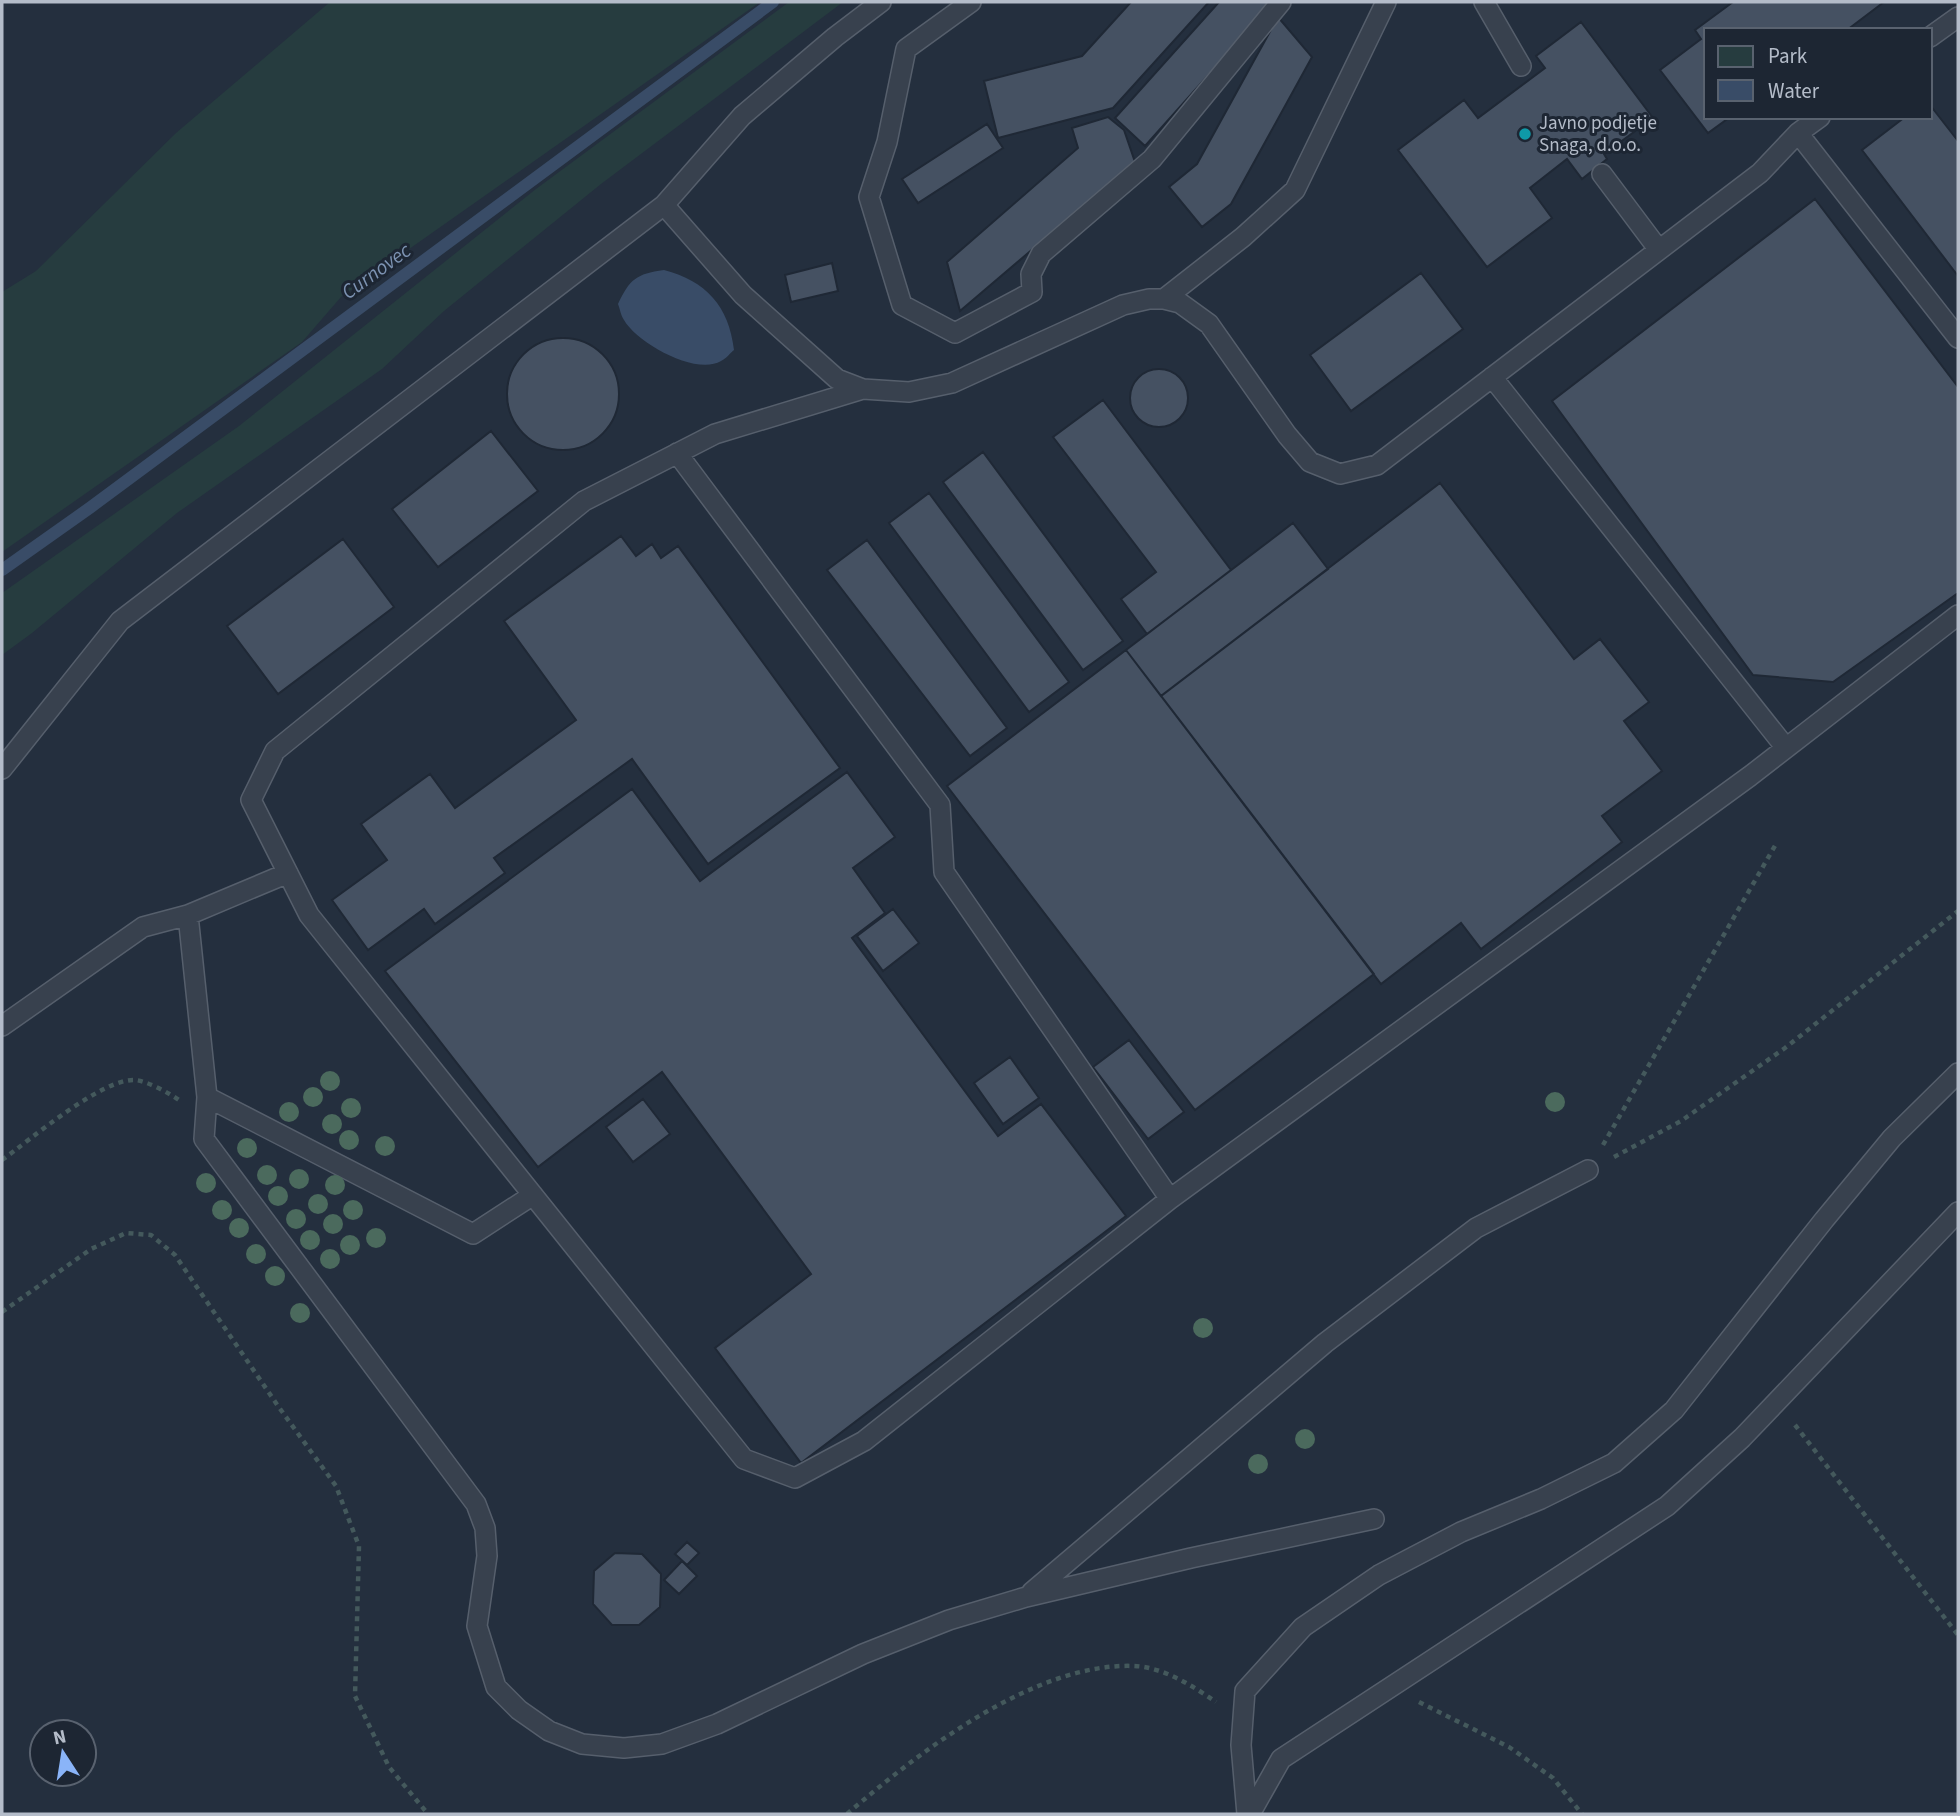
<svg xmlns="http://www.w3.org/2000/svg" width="1960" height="1816" viewBox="0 0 1960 1816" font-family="'Source Sans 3',sans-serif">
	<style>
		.green { fill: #263c3f }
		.water { fill: #394c67 }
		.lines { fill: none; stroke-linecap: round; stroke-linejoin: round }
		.stream { stroke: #394c67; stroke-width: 12 }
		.building { fill: #455162; stroke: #1f2835; stroke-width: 2 }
		.service-casing { stroke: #565f6c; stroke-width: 22 }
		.path { stroke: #44595c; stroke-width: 4.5; stroke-dasharray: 5 5; stroke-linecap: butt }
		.service { stroke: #38414e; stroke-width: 19 }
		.tree { fill: #4b6a5d }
		.culture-dot { fill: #0f9aa8; stroke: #1d2633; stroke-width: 2.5 }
		.labels { text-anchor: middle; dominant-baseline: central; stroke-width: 6; stroke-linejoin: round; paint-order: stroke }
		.poi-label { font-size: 19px; fill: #b4bcc9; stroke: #1d2633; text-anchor: start }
		.water-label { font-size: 21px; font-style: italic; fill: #7c92b1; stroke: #1d2633 }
	</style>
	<rect width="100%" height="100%" fill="#242f3e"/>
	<path class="green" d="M330 2H760L341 297 302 342 2 552V292L36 271 176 133Z
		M789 2H843L601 184 444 311 382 369 177 513 32 633 2 655V593L239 426 536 189Z"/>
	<path class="water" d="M664 270C706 281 729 306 734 350 730 353 726 359 721 361 696 376 637 343 624 320 621 316 620 309 618 304 630 279 636 274 664 270Z"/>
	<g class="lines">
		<path class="stream" d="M2 570 91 507 773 2"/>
	</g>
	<path class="building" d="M1131 2H1209L1113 108 998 138 984 81 1082 56Z
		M1219 2H1269L1272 4 1145 146 1115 118Z
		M1733 2H1884L1847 30H1706V117H1730L1708 133 1660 70 1701 39 1695 30Z
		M1278 17 1312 57 1231 204 1202 227 1169 187 1197 164Z
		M1581 22 1653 118 1604 154 1607 159 1582 179 1567 159 1530 188 1552 218 1487 267 1398 150 1464 100 1478 118 1545 68 1536 56Z
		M1930 105 1958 141V276L1862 150 1905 117H1930Z
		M1108 117 1124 130 1135 162 960 311 947 262 1078 148 1072 128Z
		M987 124 1003 148 918 203 902 179Z
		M1815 199 1958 387V593L1833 682 1753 675 1552 401Z
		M832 263 838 291 791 302 785 275Z
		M1421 273 1463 329 1351 411 1310 355Z
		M507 394a56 56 0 1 1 112 0a56 56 0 1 1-112 0Z
		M1130 398a29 29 0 1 1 58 0a29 29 0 1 1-58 0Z
		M1103 400 1231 570 1147 634 1121 599 1156 572 1053 437Z
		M491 431 538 491 438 567 392 509Z
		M983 452 1123 641 1083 670 943 482Z
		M1440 483 1574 659 1600 639 1649 702 1624 721 1662 771 1602 816 1622 842 1481 949 1461 923 1381 984 1161 696Z
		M929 493 1069 682 1029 712 889 523Z
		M1293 523 1328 569 1161 696 1126 650Z
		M621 536 636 556 652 544 661 558 678 546 840 768 708 864 632 759 494 858 505 873 435 924 424 909 368 950 332 900 387 860 361 824 430 774 455 808 576 720 504 621Z
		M343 539 394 607 278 694 227 626Z
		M867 540 1007 728 970 756 827 570Z
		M1126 650 1374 974 1195 1110 947 786Z
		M847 772 895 837 853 868 885 913 852 938 998 1136 1041 1104 1126 1216 801 1463 715 1348 811 1274 662 1072 538 1167 385 971 632 789 700 881Z
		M893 909 919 943 883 971 857 936Z
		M1129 1040 1184 1112 1148 1139 1093 1067Z
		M1010 1057 1039 1098 1003 1124 974 1083Z
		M643 1099 670 1134 633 1162 606 1127Z
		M687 1542 699 1553 687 1565 675 1554Z
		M615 1553 642 1554 661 1574 660 1607 639 1625H612L593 1604 594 1571Z
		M682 1561 697 1576 679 1594 664 1580Z"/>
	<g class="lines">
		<g class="service-casing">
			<path id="service" d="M971 2 906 49 887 142 869 197 902 305 955 333 1032 292 1031 274 1041 254 1152 159 1281 2
				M1484 2 1521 66
				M1930 37 1958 17
				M1798 133 1958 338
				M1602 174 1659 250
				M664 205 743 295 837 379 863 389 909 392 952 383 1123 305 1149 299H1164L1180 303 1209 324 1287 435 1310 462 1340 474 1377 465 1760 173 1798 133 1820 117
				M1164 299 1243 237 1295 190 1386 2
				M1492 377 1786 748
				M863 389 715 434 584 501 275 751 251 800 309 915 744 1459 795 1478 864 1441 1170 1199 1750 776 1958 615
				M677 453 940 805 944 872 1170 1199
				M2 769 120 621 664 205 742 116 835 37 881 2
				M288 873 188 915 207 1097 204 1139 476 1504 485 1528 487 1556 477 1626 496 1687 519 1710 549 1731 582 1744 624 1748 662 1744 717 1724 863 1654 949 1620 1026 1597 1191 1558 1374 1519
				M2 1026 143 927 188 915
				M207 1097 473 1234 533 1195
				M1032 1592 1325 1343 1476 1228 1588 1170
				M1247 1814 1241 1745 1245 1691 1303 1627 1379 1575 1461 1532 1541 1499 1614 1463 1674 1410 1824 1220 1892 1138 1958 1073
				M1250 1814 1281 1759 1667 1506 1742 1438 1958 1212"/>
		</g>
		<path class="path" d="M1603 1145 1776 844
			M1614 1157 1681 1121 1785 1048 1958 911
			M2 1160C30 1140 102 1078 135 1080 147 1081 169 1093 179 1100
			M2 1312 91 1249 126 1233 151 1235 175 1255 278 1406 336 1486 359 1546 355 1696 389 1767 428 1814
			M1795 1425 1958 1635
			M1419 1702 1509 1747 1553 1778 1582 1814
			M847 1814C919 1752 1035 1662 1134 1666 1163 1667 1193 1686 1216 1702"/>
		<use href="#service" class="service"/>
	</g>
	<g class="tree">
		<circle cx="330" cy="1081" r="10"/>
		<circle cx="313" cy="1097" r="10"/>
		<circle cx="1555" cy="1102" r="10"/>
		<circle cx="351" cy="1108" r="10"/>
		<circle cx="289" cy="1112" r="10"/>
		<circle cx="332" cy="1124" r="10"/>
		<circle cx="349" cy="1140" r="10"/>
		<circle cx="385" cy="1146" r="10"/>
		<circle cx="247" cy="1148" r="10"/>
		<circle cx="267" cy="1175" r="10"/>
		<circle cx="299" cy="1179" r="10"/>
		<circle cx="206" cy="1183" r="10"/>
		<circle cx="335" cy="1185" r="10"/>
		<circle cx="278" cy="1196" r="10"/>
		<circle cx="318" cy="1204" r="10"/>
		<circle cx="222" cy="1210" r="10"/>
		<circle cx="353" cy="1210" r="10"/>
		<circle cx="296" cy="1219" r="10"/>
		<circle cx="333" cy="1224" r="10"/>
		<circle cx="239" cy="1228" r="10"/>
		<circle cx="376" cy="1238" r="10"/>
		<circle cx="310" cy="1240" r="10"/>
		<circle cx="350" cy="1245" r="10"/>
		<circle cx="256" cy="1254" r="10"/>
		<circle cx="330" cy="1259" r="10"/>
		<circle cx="275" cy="1276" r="10"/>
		<circle cx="300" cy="1313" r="10"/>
		<circle cx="1203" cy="1328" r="10"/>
		<circle cx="1305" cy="1439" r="10"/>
		<circle cx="1258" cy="1464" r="10"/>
	</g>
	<circle class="culture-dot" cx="1525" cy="134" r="7"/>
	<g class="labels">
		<g class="poi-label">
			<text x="1539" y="123">Javno podjetje<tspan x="1539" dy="22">Snaga, d.o.o.</tspan></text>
		</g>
		<g class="water-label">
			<text transform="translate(376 271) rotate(-36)">Curnovec</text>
		</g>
	</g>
	<rect width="1960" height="1816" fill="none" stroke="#b4bcc9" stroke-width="7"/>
	<rect x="1704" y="28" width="228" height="91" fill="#1d2633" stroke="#59626f" stroke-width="2"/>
	<rect x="1718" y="46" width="35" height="21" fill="#263c3f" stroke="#59626f" stroke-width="2"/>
	<text x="1768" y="63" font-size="21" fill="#b4bcc9">Park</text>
	<rect x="1718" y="80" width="35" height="21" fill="#394c67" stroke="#59626f" stroke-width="2"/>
	<text x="1768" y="98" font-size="21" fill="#b4bcc9">Water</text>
	<g transform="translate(63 1753) rotate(348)"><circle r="33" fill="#1d2633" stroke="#59626f" stroke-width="2"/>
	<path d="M0-5L12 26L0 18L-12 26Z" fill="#8ab4f8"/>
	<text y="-10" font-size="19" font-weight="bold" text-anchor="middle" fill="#b4bcc9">N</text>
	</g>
</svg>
